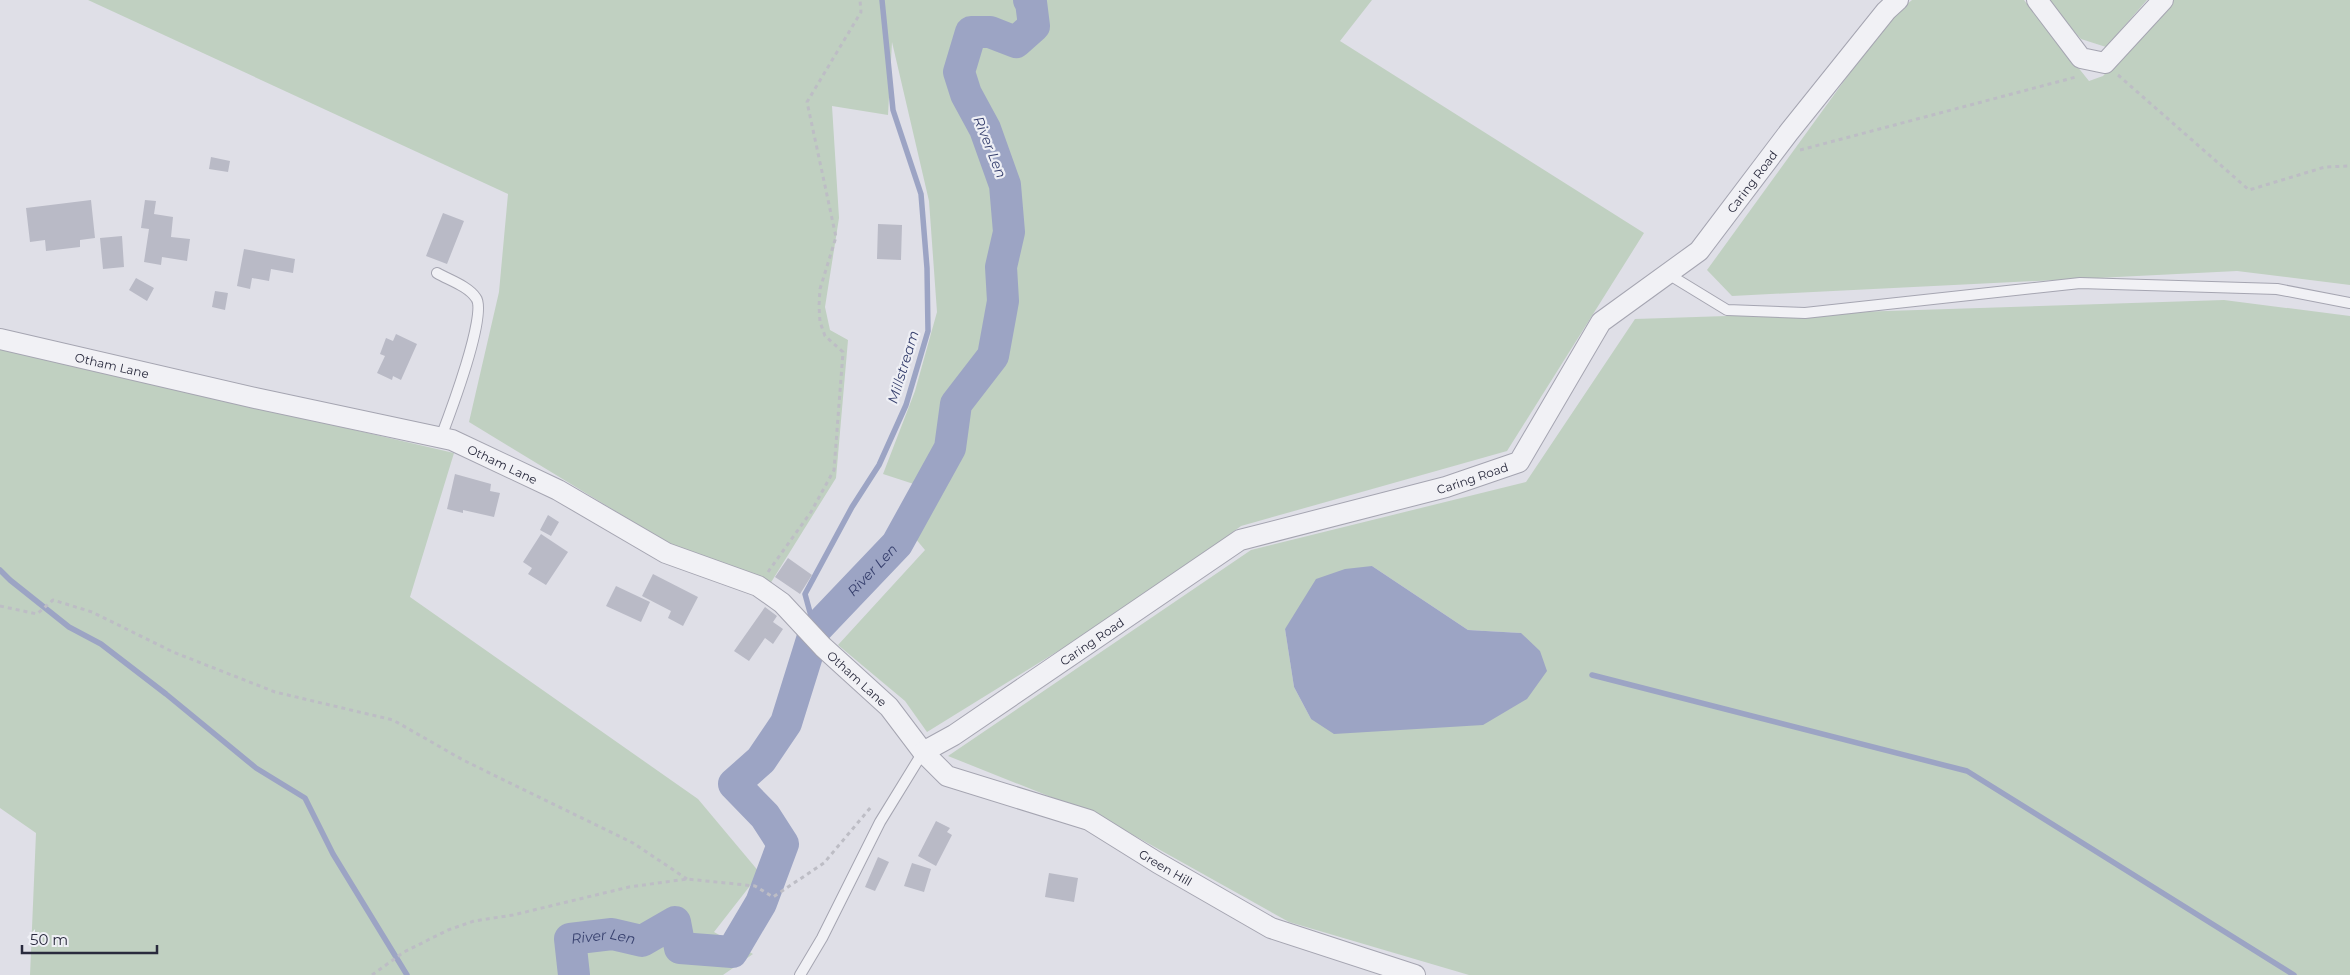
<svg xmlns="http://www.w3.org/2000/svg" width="2350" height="975" viewBox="0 0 2350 975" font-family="Montserrat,sans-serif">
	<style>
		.green { fill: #c0d0c1; fill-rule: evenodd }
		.water { fill: #9ca4c4 }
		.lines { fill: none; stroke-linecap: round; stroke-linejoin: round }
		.stream { stroke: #9ca4c4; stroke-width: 5.5 }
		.river { stroke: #9ca4c4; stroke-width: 32 }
		.building { fill: #b9bac6 }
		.lane-casing { stroke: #a5a5b1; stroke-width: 12 }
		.street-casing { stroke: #a5a5b1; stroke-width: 22 }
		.path { stroke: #bdbdc5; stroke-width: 3; stroke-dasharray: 4 4; stroke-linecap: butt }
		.lane { stroke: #f1f1f5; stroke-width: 10 }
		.street { stroke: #f1f1f5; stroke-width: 20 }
		.labels { text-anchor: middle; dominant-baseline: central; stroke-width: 4.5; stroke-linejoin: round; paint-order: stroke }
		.street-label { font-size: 12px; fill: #292a3d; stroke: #eeeff5 }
		.water-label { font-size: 14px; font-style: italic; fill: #363f6d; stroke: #eeeff5 }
	</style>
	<rect width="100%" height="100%" fill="#dfdfe7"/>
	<path class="green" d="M88 0H1372L1340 41 1644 233 1507 451 1241 526 1139 601 927 732 905 701 838 645 925 550 910 532 936 488H926L883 474 915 391 937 312 929 201 892 42 888 115 832 106 839 218 825 307 830 330 848 340 836 478 770 584 676 548 469 422 499 292 508 194Z
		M1912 0H2024L2089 81 2103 76 2172 0H2350V285L2237 271 1732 296 1707 270 1889 19Z
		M2046 0H2147L2106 47 2081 39Z
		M2224 300 2350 316V975H1469L1289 922 1101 817 948 756 1251 550 1526 482 1635 319ZM1372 566 1468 630 1521 633 1311 719 1294 687 1285 629Z
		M0 348 454 453 410 597 698 799 760 873 714 932 753 954 723 975H30L36 833 0 808Z"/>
	<path class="water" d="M1372 566 1468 630 1521 633 1540 651 1547 671 1527 699 1483 725 1334 734 1311 719 1294 687 1285 629 1316 579 1345 569Z"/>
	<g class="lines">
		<path class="stream" d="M0 570 10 580 69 627 101 644 166 694 256 768 305 798 333 854 407 975
			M814 627 805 594 852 507 879 465 906 405 928 331 927 268 921 194 893 110 882 0
			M1592 675 1967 771 2294 975"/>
		<path class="river" id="s1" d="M574 975 570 939 612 934 642 941 675 922 680 948 732 952 761 903 783 844 765 816 734 784 761 760 786 723 815 630 897 544 950 448 956 404 993 356 1003 301 1001 267 1009 232 1005 185 985 129 966 94 959 72 971 32H990L1016 42 1034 26 1031 2 1029 0"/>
	</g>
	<path class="building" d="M211 157 230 161 228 172 209 169Z
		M91 200 95 238 80 240V247L46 251 45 240 30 242 26 208Z
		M145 200 156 201 154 214 173 217 171 237 190 239 187 261 162 257 161 265 144 262 149 229 141 228Z
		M443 213 464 221 447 264 426 256Z
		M878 224 902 225 901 260 877 259Z
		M122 236 124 267 103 269 100 238Z
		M244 249 295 259 293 273 271 269 269 281 252 278 250 289 237 286Z
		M136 278 154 288 147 301 129 290Z
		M215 291 228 293 225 310 212 307Z
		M396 334 417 344 401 380 393 376 392 380 377 373 385 356 380 354 386 338 393 341Z
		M455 474 491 484 490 491 500 493 494 517 463 510V513L447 509Z
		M548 515 559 522 551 536 540 530Z
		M541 534 568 552 546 585 528 574 532 568 523 562Z
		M788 558 812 575 800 594 775 577Z
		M653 574 698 597 683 626 668 618 671 611 642 596Z
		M616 586 650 602 641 622 606 606Z
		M765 607 777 616 773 622 783 629 773 644 765 638 749 661 734 651Z
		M936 821 950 828 947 832 952 835 936 866 918 856Z
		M878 857 889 862 875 891 865 887Z
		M912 863 931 869 924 892 904 886Z
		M1049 873 1078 878 1074 902 1045 897Z"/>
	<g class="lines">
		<g class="lane-casing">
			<path id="lane" d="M437 273C449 280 468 286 476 298 488 313 449 416 441 437
				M1668 274 1727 310 1805 313 2080 283 2277 289 2350 303
				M800 975 822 938 880 822 923 752"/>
		</g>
		<g class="street-casing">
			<g id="street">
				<path d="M2037 0 2081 58 2105 63 2163 0"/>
				<path id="s2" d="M0 339 255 398 452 440 558 490 666 553 758 586 782 603 823 647 889 707 923 752 947 776 1089 820 1158 863 1271 928 1415 975"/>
				<path id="s3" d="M923 752 954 735 1240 540 1446 487 1519 462 1601 322 1699 251 1789 132 1886 11 1898 0"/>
			</g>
		</g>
		<path class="path" d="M2118 75 2249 190 2325 167 2350 166
			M1800 150 2076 77
			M768 572 811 512 834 470 843 352 825 336 820 322 819 306 820 289 836 237 807 102 861 12 860 0
			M0 606 37 614 53 600 92 612 173 652 275 692 393 720 463 760 633 843 687 879
			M372 975 404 952 448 930 474 921 513 915 629 887 687 879 755 886 773 897 824 863 871 807"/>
		<use href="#lane" class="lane"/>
		<use href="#street" class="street"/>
	</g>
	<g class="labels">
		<g class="street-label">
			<text stroke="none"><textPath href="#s3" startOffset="1042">Caring Road</textPath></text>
			<text stroke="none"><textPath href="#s2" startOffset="115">Otham Lane</textPath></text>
			<text stroke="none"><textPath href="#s2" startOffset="519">Otham Lane</textPath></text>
			<text stroke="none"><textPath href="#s3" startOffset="622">Caring Road</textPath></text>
			<text stroke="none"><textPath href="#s3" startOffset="202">Caring Road</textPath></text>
			<text stroke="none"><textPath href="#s2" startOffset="939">Otham Lane</textPath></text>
			<text stroke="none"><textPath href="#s2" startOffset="1311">Green Hill</textPath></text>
		</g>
		<g class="water-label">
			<text transform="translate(990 147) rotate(68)">River Len</text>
			<text transform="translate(903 367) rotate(-73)">Millstream</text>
			<text stroke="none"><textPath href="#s1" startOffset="685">River Len</textPath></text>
			<text stroke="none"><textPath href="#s1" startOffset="70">River Len</textPath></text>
		</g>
	</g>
	<path d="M22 945v8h135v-8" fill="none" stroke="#292a3d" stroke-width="2.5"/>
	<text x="30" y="945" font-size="15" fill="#292a3d" stroke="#eeeff5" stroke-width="4" paint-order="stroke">50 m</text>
</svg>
